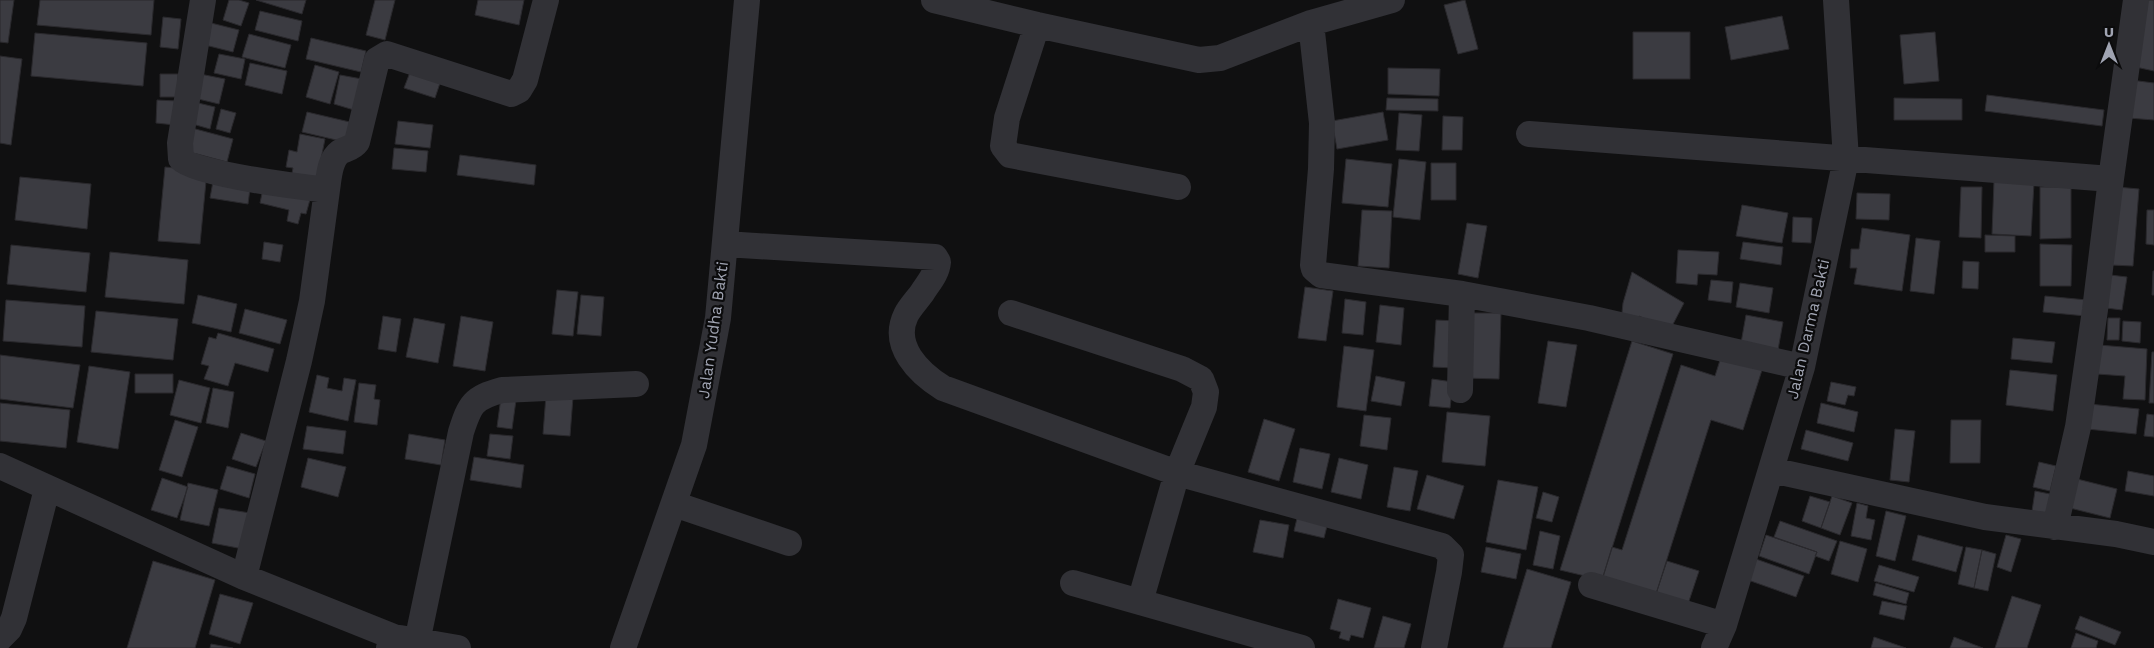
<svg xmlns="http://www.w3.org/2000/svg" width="2154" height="648" viewBox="0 0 2154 648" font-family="'Work Sans',sans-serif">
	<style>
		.building { fill: #3b3b41; stroke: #2a292d }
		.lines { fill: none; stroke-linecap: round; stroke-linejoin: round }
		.minor { stroke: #313136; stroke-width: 26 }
		.labels { text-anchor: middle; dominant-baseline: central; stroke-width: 4.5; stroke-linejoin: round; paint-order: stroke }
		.street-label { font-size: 16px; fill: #a0a4b2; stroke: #0b0b0c }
	</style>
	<rect width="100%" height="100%" fill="#101011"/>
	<path class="building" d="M0 0H14L8 43 0 42Z
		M40 0H154L151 35 37 25Z
		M229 0H239L249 3 241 26 223 20Z
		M256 0H306L302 14Z
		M375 0H395L385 40 366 35Z
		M478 0H524L519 25 475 15Z
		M1465 0 1478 49 1458 54 1444 5Z
		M2145 0H2154V71L2131 66Z
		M260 11 302 21 298 41 255 30Z
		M1782 16 1789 49 1731 60 1725 27Z
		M163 17 181 19 178 49 160 47Z
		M207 22 239 30 233 52 201 44Z
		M1633 32H1690V79H1633Z
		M1935 32 1939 81 1904 84 1900 35Z
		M35 33 147 43 143 86 31 76Z
		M249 34 291 45 285 68 242 57Z
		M311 38 366 51 361 72 306 59Z
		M219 54 245 59 241 79 214 73Z
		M0 56 22 59 11 145 0 143Z
		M250 63 287 71 282 94 245 85Z
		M315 65 339 72 330 104 306 97Z
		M412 67 442 77 435 98 404 88Z
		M1388 68 1440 69 1439 96 1388 94Z
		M160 74H178V97H160Z
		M200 74 225 79 219 104 194 98Z
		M340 75 362 79 354 110 334 104Z
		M2131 80 2154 83V120L2128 118Z
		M1987 95 2104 110 2102 126 1985 111Z
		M1387 98 1438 99V111L1386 110Z
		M1894 98 1962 99V120H1894Z
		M157 100 177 101 175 125 156 123Z
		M194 102 215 107 210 129 189 123Z
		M221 109 236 113 230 133 216 129Z
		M307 112 354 123 349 143 302 132Z
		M1383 112 1388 140 1337 149 1332 121Z
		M1399 113 1422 115 1419 151 1396 150Z
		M1443 116 1463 117 1462 150H1442Z
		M398 121 433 125 430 148 395 144Z
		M188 127 233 139 227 162 182 150Z
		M300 134 325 139 316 184 291 179 293 168 286 167 289 150 297 152Z
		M394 148 428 151 426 172 392 169Z
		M460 155 536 165 534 185 457 175Z
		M1346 159 1392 164 1388 207 1342 203Z
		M1399 159 1426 162 1420 220 1393 217Z
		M1431 163H1456V200H1431Z
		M165 167 207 171 200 244 158 241Z
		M214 176 251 181 248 204 210 198Z
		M20 177 91 184 87 229 15 220Z
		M1994 181 2034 183 2031 236 1992 234Z
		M264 184 311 196 306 214 301 213 298 224 287 221 289 210 260 203Z
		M1961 187H1982L1981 238 1959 237Z
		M2040 187H2071V238L2040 239Z
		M2117 187 2139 189 2133 266 2111 265Z
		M1857 193 1890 194 1889 220 1856 219Z
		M1742 205 1788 213 1782 243 1736 236Z
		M1362 210 1392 211 1389 268 1358 266Z
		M2147 210H2154V245L2146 244Z
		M1793 217 1812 218 1811 243 1792 242Z
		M1467 223 1487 226 1478 278 1458 274Z
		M1862 228 1910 235 1902 291 1854 284 1857 268H1850L1851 249H1859Z
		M1985 235 2015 236V252H1985Z
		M1916 238 1940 241 1934 294 1910 291Z
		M264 242 283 245 280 262 262 259Z
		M1743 242 1783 247 1781 265 1740 259Z
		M2040 244 2072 245 2071 286H2040Z
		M11 245 90 253 86 292 7 284Z
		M1678 250 1719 252 1717 275 1698 274 1697 285 1676 283Z
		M110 252 188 260 184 304 105 297Z
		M1963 261 1979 262 1978 289 1962 288Z
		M2153 271H2154V295H2152Z
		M1632 272 1684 303 1670 330 1639 316 1635 324 1621 322 1623 303Z
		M2110 275 2127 277 2122 310 2106 308Z
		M1711 280 1733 282 1731 303 1708 300Z
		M1740 283 1773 288 1769 313 1736 307Z
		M1305 287 1333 291 1326 341 1298 338Z
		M557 290 578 292 573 336 552 334Z
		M198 295 237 304 231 332 192 323Z
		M581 295 604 297 601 336 577 334Z
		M2045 296 2087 300 2086 316 2043 312Z
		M1345 299 1366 302 1363 335 1342 333Z
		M6 300 85 306 82 347 3 341Z
		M1380 305 1404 308 1401 345 1376 342Z
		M245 309 287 320 280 344 239 333Z
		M96 311 178 319 173 360 91 352Z
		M1467 313H1501L1499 379 1465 378Z
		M1746 315 1783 322 1778 350 1741 343Z
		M383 316 401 319 396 352 378 349Z
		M461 316 493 322 485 371 453 366Z
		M414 318 445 324 438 363 406 357Z
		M2108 318H2120L2119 340H2107Z
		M1436 320 1457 321 1454 368 1433 367Z
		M2123 321 2141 322 2140 343 2122 341Z
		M218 333 274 349 268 372 235 363 228 386 204 379 209 366 201 364 209 337 216 339Z
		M2013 338 2055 342 2052 363 2011 359Z
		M1548 341 1577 345 1566 407 1538 403Z
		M1632 341 1673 354 1602 580 1560 570Z
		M2099 345 2147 349 2145 400 2123 399 2125 376 2097 374Z
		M1344 346 1374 350 1366 411 1337 407Z
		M2152 352H2154V403H2149Z
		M0 355 80 365 73 408 0 399Z
		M1721 357 1762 370 1743 430 1711 420 1655 597 1602 580 1612 547 1622 550 1681 365 1715 376Z
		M89 366 130 372 118 449 77 442Z
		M2010 370 2057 375 2053 411 2006 405Z
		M135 374H173V393H135Z
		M317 375 329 378 327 388 342 391 344 378 356 380 348 421 309 412Z
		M1376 376 1405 382 1401 406 1371 401Z
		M1432 379 1453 382 1450 408 1429 406Z
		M179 380 210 388 201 423 170 415Z
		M1831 382 1856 387 1854 396 1848 395 1845 405 1827 401Z
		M359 383 376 385 374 399 380 400 377 425 354 422Z
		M213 388 234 392 228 428 206 423Z
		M502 390 517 393 512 429 497 427Z
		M546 395 573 397 570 436 543 434Z
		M0 403 70 410 66 448 0 441Z
		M1821 403 1858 412 1854 432 1817 423Z
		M2089 404 2139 409 2136 434 2087 429Z
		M1447 412 1490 416 1485 466 1442 462Z
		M2147 414 2154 415V437L2144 436Z
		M1364 415 1391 418 1387 450 1360 446Z
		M1264 419 1295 429 1279 481 1248 472Z
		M175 420 198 427 182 477 159 470Z
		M1951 420H1981L1980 463H1950Z
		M307 426 346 431 343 454 303 449Z
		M1895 429 1915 431 1909 482 1890 480Z
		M1806 430 1853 443 1848 461 1801 449Z
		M241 433 266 441 256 467 232 459Z
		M409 434 445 440 441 465 405 459Z
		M490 434 513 436 510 459 487 456Z
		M1300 448 1330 454 1322 489 1293 482Z
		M474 457 524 465 521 488 470 480Z
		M308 458 346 467 338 497 301 487Z
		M1339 458 1368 465 1361 499 1331 492Z
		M2039 462 2056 466 2050 491 2033 487Z
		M227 466 255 474 249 498 220 489Z
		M1394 467 1418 471 1410 511 1387 507Z
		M2128 471 2154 476V496L2125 491Z
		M1427 475 1464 486 1454 519 1417 509Z
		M162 478 188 487 177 518 151 510Z
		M2073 478 2117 489 2110 518 2066 507Z
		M1498 480 1538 487 1526 550 1486 542Z
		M188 483 218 490 209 526 180 520Z
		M2035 491 2050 494 2047 513 2032 511Z
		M1543 492 1559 497 1552 522 1536 518Z
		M1810 496 1830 502 1821 528 1802 521Z
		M1832 496 1852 503 1840 535 1821 528Z
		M1857 503 1868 506 1866 518 1875 520 1871 540 1851 536Z
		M219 508 250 513 243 549 212 543Z
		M1886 511 1906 516 1895 561 1876 556Z
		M1298 514 1328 522 1324 538 1294 531Z
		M1260 520 1289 525 1283 558 1253 552Z
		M1780 521 1837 541 1829 561 1815 556 1817 552 1774 537Z
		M1540 531 1560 536 1553 569 1533 565Z
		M1766 535 1817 552 1809 574 1759 556Z
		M1918 535 1963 547 1956 572 1912 560Z
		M2006 535 2021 539 2011 572 1997 567Z
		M1840 541 1867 549 1858 582 1831 574Z
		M1486 547 1521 554 1516 579 1481 572Z
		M1966 547 1982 550 1974 588 1958 584Z
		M1982 550 1996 554 1988 591 1974 588Z
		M1756 559 1804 576 1796 597 1748 580Z
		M153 561 215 580 195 648H127Z
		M1667 561 1699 571 1687 607 1655 597Z
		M1879 565 1919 577 1914 592 1874 581Z
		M1527 569 1571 582 1551 648H1503Z
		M1876 583 1909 593 1906 604 1873 595Z
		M220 594 253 603 240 644 209 634Z
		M2012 596 2041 605 2027 648H1995Z
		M1338 599 1371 608 1363 638 1351 635 1349 641 1339 638 1341 632 1330 629Z
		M1882 601 1907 606 1904 620 1879 614Z
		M1383 616 1411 624 1404 648H1374Z
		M2080 616 2121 632 2115 645 2075 629Z
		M2076 633 2098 641 2096 648H2071Z
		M1874 637 1906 648H1871Z
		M1954 637 1983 648H1950Z
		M211 644 233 648H210Z"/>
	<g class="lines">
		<path class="minor" d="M203 0 180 143 181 159C195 174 301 187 327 190L312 301 299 361 244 577
			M934 0 1037 25 1199 60 1220 58 1311 23 1392 0
			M1311 23 1322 123 1321 169 1313 265 1314 269 1321 275 1462 294 1589 318 1802 367
			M1037 25 1007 118 1003 146 1010 155 1178 187
			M1529 134 2111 179
			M327 190C329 178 329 160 340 152 346 148 352 149 357 142L377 60 387 54 511 94 519 90 525 80 546 0
			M725 244 935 257 938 262C937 274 928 283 922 293 917 300 910 307 906 315 891 346 919 373 943 388L1177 473 1442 546 1451 555 1449 572 1434 648
			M1011 313 1182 369 1201 379 1206 392 1204 407 1177 473 1140 602
			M1460 390 1462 294
			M0 466 244 577 394 637 389 648
			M1771 470 1985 517 2116 534 2154 542
			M674 504 789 543
			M2055 527 2078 427 2095 310 2111 179 2136 0
			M1073 583 1302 648
			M1591 585 1724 625
			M0 638 9 629 14 618 47 489
			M400 638 458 648
			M417 642 461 432C470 404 473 398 502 390L636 384
			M623 648 694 445 718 318 747 0
			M1714 648 1724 625 1802 367 1846 159 1836 0"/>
	</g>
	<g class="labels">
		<g class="street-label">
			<text transform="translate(1808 329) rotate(-77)">Jalan Darma Bakti</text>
			<text transform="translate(713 330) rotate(-82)">Jalan Yudha Bakti</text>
		</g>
	</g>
	<g transform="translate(2109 45)" stroke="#0b0b0c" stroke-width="4" paint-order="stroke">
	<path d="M0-4L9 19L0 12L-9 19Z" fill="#a0a4b2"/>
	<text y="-8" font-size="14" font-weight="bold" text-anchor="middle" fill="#a0a4b2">U</text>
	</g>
</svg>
